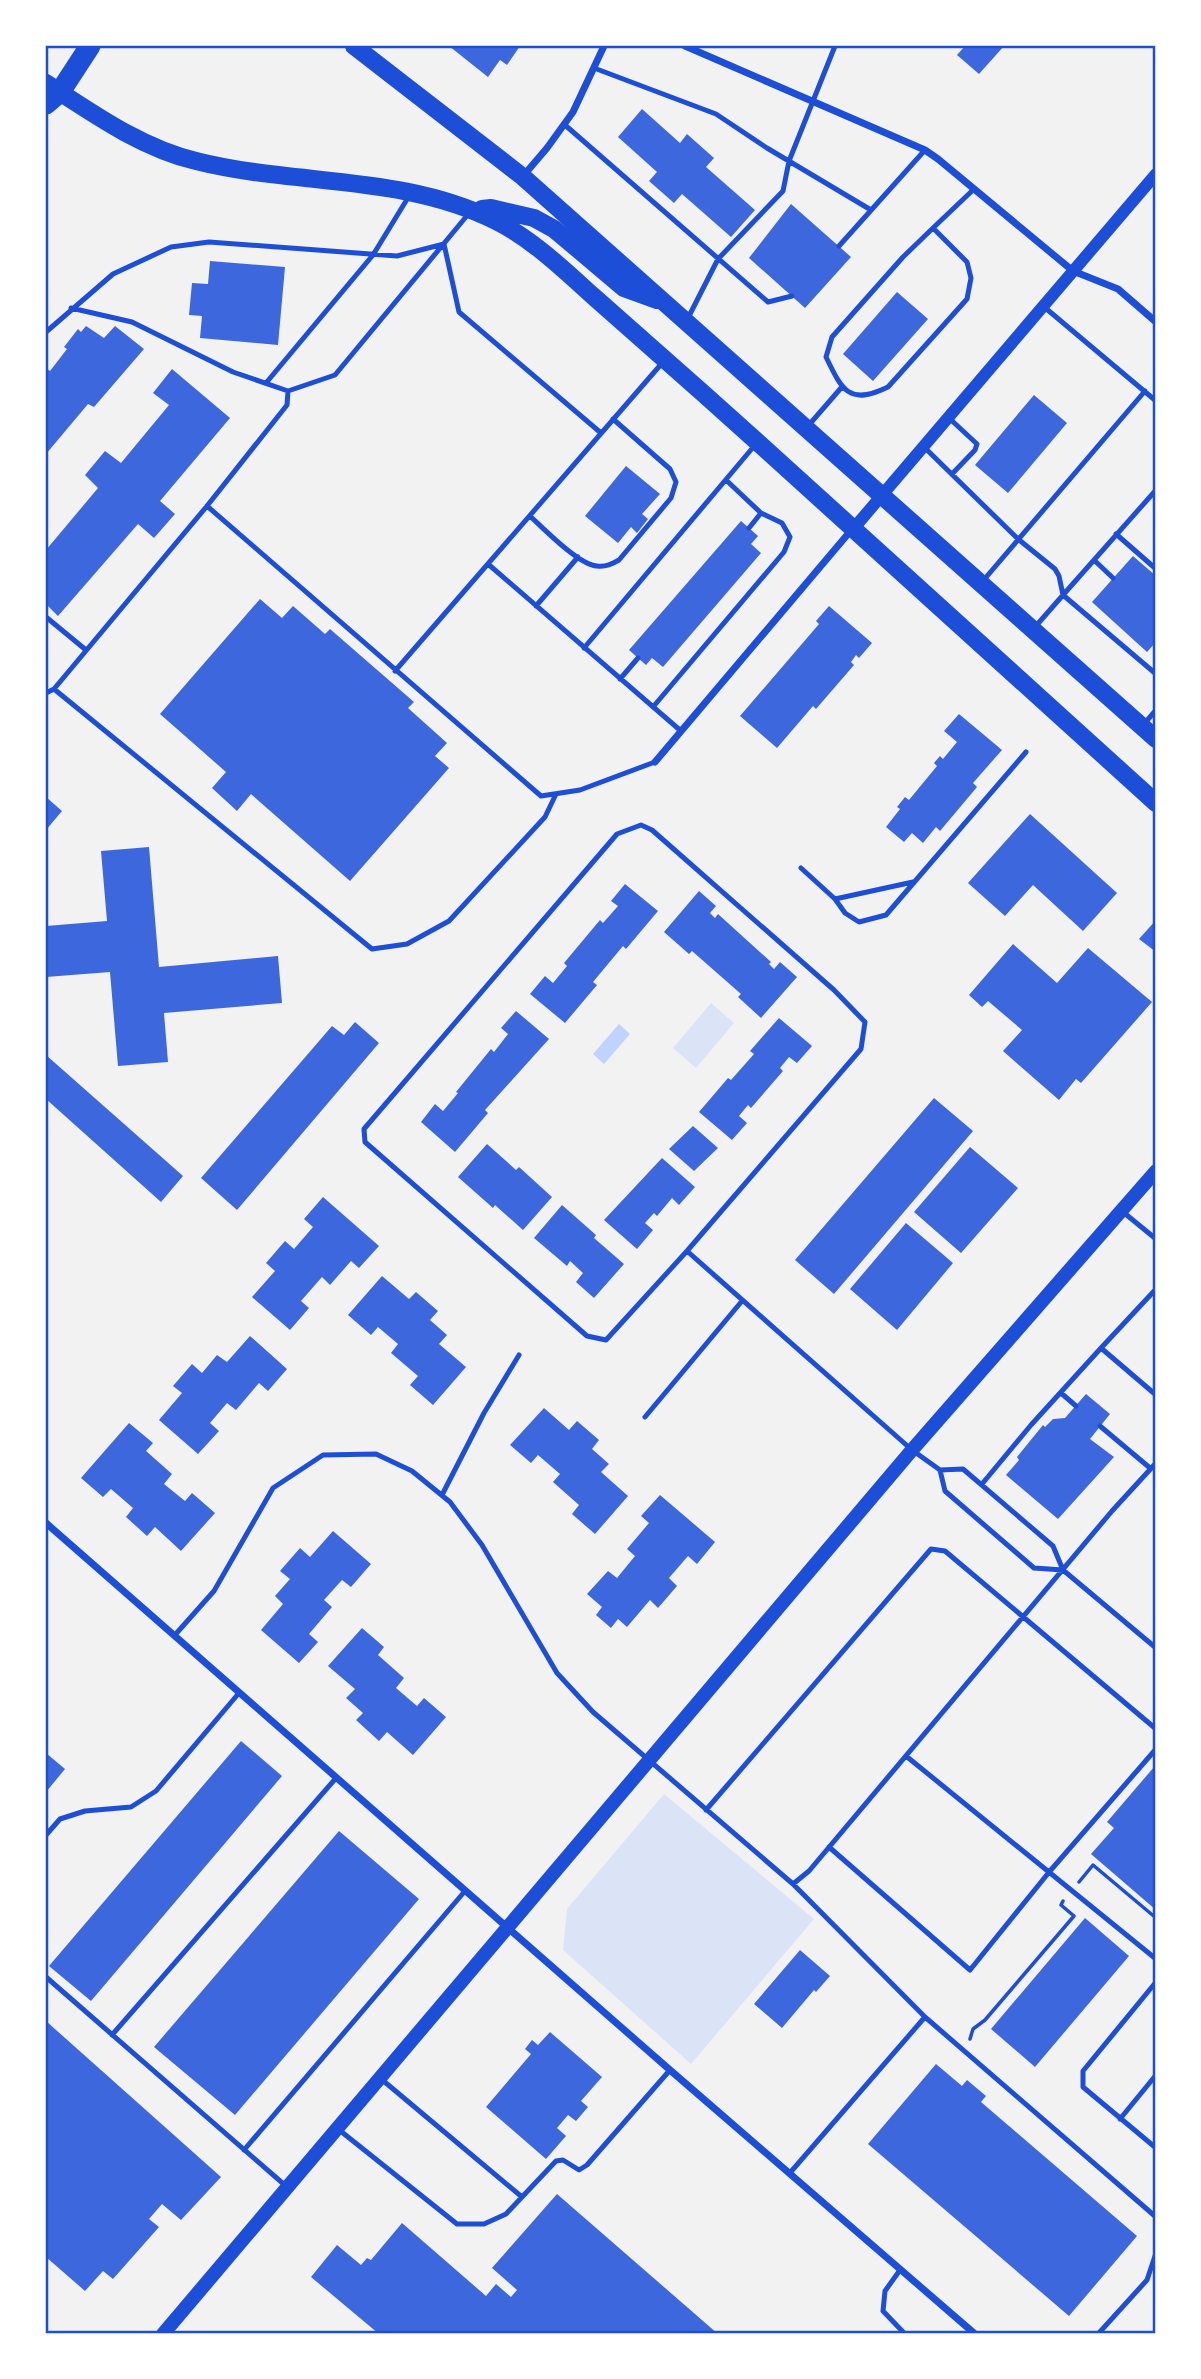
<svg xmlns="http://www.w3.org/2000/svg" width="1201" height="2379" viewBox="0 0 1201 2379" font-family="Signika,sans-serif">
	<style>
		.green { fill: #dbe4f7 }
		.water { fill: #bfd3fe }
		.building { fill: #3d67dc }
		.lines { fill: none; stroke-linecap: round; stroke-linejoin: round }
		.path { stroke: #1d4ed8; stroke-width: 3.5 }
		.service { stroke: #1d4ed8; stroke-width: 5 }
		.minor { stroke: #1d4ed8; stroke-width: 7 }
		.tertiary { stroke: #1d4ed8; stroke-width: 12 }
		.secondary { stroke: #1d4ed8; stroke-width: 14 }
		.primary { stroke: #1d4ed8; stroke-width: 18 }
		.motorway { stroke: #1d4ed8; stroke-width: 21 }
		.neatline { fill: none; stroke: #1d4ed8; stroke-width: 2.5 }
	</style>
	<rect width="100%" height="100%" fill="#f2f2f2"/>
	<path class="green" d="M711 1003 734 1023 696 1068 673 1048Z
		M664 1794 814 1919 691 2064 563 1950 567 1909Z"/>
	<path class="water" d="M619 1024 630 1034 604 1064 593 1054Z"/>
	<path class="building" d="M449 46H520L507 65 500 60 488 77Z
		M965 46H1004L979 74 957 55Z
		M642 109 680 143 687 134 714 158 706 167 755 210 731 237 682 194 674 203 649 181 657 172 618 137Z
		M791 204 851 257 805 308 749 258Z
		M210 261 285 267 278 345 200 338 202 316 189 315 192 283 208 284Z
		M897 292 928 319 873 381 843 354Z
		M86 326 104 338 115 326 144 349 94 407 88 404 46 454V368L50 371 67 349 64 347 78 329 81 332Z
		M172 369 230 418 160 501 175 514 154 538 138 524 58 616 46 604V550L98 488 85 475 105 451 121 463 169 405 153 393Z
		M1034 395 1067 423 1008 493 975 465Z
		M626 466 660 494 642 514 648 519 637 533 631 527 618 543 585 516Z
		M741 521 758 536 751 544 761 553 663 667 652 658 646 665 629 650Z
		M1133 556 1156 576V642L1147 652 1092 602Z
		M260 599 282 618 293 606 325 634 330 629 414 702 408 708 447 743 435 756 449 768 350 881 251 794 237 811 212 788 226 772 160 714Z
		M829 606 872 643 859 658 856 655 851 662 854 665 816 709 813 706 777 748 740 716 819 624 816 621Z
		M959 714 1002 750 973 783 977 787 940 831 936 827 923 843 912 833 904 842 886 827 900 809 897 807 905 797 909 800 937 766 934 763 940 756 943 759 957 742 944 731Z
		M46 797 62 811 46 830Z
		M1030 814 1117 893 1083 931 1033 885 1005 916 968 883Z
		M149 847 159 967 278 956 282 1003 164 1013 168 1062 118 1066 110 972 46 977V926L107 921 101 851Z
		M625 884 658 911 626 949 623 946 593 982 597 985 565 1023 530 994 545 976 553 983 567 966 564 963 600 920 603 923 618 906 611 901Z
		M699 891 716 906 710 913 715 918 718 914 771 962 769 964 774 969 780 962 797 977 761 1018 738 997 741 994 692 951 689 954 664 932Z
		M1156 920V952L1139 939Z
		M1013 944 1057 983 1088 948 1152 1002 1081 1083 1076 1079 1059 1100 1003 1051 1022 1030 988 1001 982 1007 969 995Z
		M516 1011 549 1039 485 1110 488 1113 455 1152 421 1122 435 1104 443 1111 458 1093 456 1092 491 1049 494 1052 508 1034 501 1028Z
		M779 1018 812 1046 797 1063 789 1057 780 1068 783 1071 751 1108 748 1105 739 1116 747 1123 732 1140 699 1112 728 1078 731 1080 754 1054 750 1051Z
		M355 1022 379 1043 237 1210 201 1178 332 1026 344 1035Z
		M46 1055 183 1176 161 1202 46 1099Z
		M934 1098 973 1131 834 1294 795 1260Z
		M693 1126 718 1148 694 1171 669 1149Z
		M487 1144 516 1170 519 1167 552 1197 523 1230 495 1205 493 1208 458 1177Z
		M970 1147 1018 1188 961 1253 914 1212Z
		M662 1158 695 1187 679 1205 672 1198 657 1216 654 1213 645 1223 653 1230 637 1249 604 1220Z
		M323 1197 379 1246 359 1268 351 1261 330 1285 322 1277 301 1301 309 1308 290 1330 252 1297 275 1271 266 1263 285 1241 294 1249 313 1227 304 1219Z
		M562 1205 596 1235 594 1238 624 1264 594 1298 576 1282 583 1273 570 1261 567 1266 534 1238Z
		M906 1223 953 1263 897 1330 850 1289Z
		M382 1276 409 1299 416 1292 438 1311 430 1320 447 1335 439 1344 466 1367 433 1405 410 1385 418 1376 391 1353 398 1344 378 1327 371 1335 348 1315Z
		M250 1336 287 1369 268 1391 259 1383 236 1410 227 1403 210 1423 219 1431 198 1454 159 1420 182 1393 173 1386 192 1364 202 1373 217 1355 227 1362Z
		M1086 1394 1110 1414 1090 1439 1114 1457 1058 1519 1006 1475 1019 1460 1017 1457 1043 1425 1045 1427 1053 1419 1065 1418Z
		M544 1408 569 1430 577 1421 599 1440 592 1449 609 1464 601 1472 628 1496 595 1534 572 1514 579 1505 553 1482 560 1474 538 1455 531 1463 510 1445Z
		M129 1423 153 1443 146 1451 172 1474 164 1484 185 1501 192 1493 215 1513 181 1551 155 1527 147 1536 126 1517 133 1508 111 1489 103 1497 81 1478Z
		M660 1495 715 1542 697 1564 688 1556 669 1578 677 1586 658 1608 650 1600 627 1627 618 1619 611 1628 596 1615 602 1607 587 1594 608 1571 617 1578 635 1556 627 1549 649 1523 641 1516Z
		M333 1531 371 1564 351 1587 342 1580 324 1600 332 1607 309 1634 318 1642 299 1663 261 1630 283 1604 275 1596 290 1579 280 1571 300 1548 310 1557Z
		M362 1628 384 1647 378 1655 404 1678 396 1688 417 1706 424 1698 446 1717 413 1755 387 1732 379 1741 356 1720 363 1713 346 1698 355 1689 328 1666Z
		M241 1741 282 1776 91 2001 49 1966Z
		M46 1753 65 1769 46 1792Z
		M1154 1767 1156 1769V1910L1091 1854 1114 1828 1107 1822Z
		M339 1831 419 1899 235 2115 154 2047Z
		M1085 1918 1129 1956 1035 2067 991 2029Z
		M800 1950 830 1976 816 1992 814 1990 782 2028 754 2004Z
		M46 2021 221 2177 181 2220 162 2204 149 2219 159 2227 113 2279 103 2271 85 2291 46 2257Z
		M550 2032 602 2077 581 2101 588 2107 576 2121 568 2115 557 2128 566 2136 546 2159 486 2107 531 2054 525 2049 532 2040 538 2045Z
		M936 2064 962 2086 967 2080 986 2096 981 2102 1137 2236 1069 2316 868 2144Z
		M557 2194 718 2334H379L311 2277 337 2245 361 2265 367 2258 371 2260 402 2223 486 2296 496 2284 511 2297 517 2290 492 2268Z"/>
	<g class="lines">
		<path class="path" d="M1079 1882 1093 1865 1156 1918
			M970 2039 973 2029 985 2020 1074 1916 1061 1905 1063 1901"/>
		<path class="service" d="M594 68 716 114 767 148 871 210
			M565 125 768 302 792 296
			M933 228 967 262 971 278 967 299 888 387C849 406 842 390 826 357L832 337 903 257Z
			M933 228 974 189
			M839 246 925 150
			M1043 306 1156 401
			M71 308 132 322 233 372 288 391 335 375 470 212
			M688 318 718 259 783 191 789 161 835 46
			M46 332 113 274 171 247 209 242 397 256 444 244 459 312 601 433
			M266 383 373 255 409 196
			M949 418 977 444 975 450 952 474
			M808 426 841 388
			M924 447 1018 539 1055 569 1059 576 1063 595
			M726 480 761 513 749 528
			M207 506 541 796 580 790 655 762
			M530 516C544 529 579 565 597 566 606 567 612 564 619 560L671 498 676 482 670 469 613 419
			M1116 534 1156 569
			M1094 560 1113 578
			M488 564 681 731
			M982 582 1145 391
			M1063 595 1156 490
			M536 606 578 557
			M46 617 86 650
			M1035 627 1063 595 1156 674
			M584 648 755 445
			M395 671 663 362
			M620 679 638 658
			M54 689 372 949 407 944 449 921 545 817 556 794
			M46 693 54 689 207 506 287 405 288 391
			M653 707 784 552 790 537 782 523 761 513
			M1144 724 1156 710
			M641 825 652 830 834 990 865 1022 861 1049 687 1251 606 1340 587 1336 365 1142 364 1129 617 834Z
			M801 868 835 899 913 882
			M835 899 845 913 859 922 886 915 1026 752
			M1123 1212 1156 1239
			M687 1251 912 1450 940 1470 963 1469 1053 1546 1063 1570 1156 1648
			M1156 1289 1101 1348 1156 1395
			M1061 1393 1076 1406
			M645 1417 742 1301
			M1100 1426 1150 1468
			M940 1470 945 1491 1034 1568 1063 1570
			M982 1484 1031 1425 1101 1348
			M442 1495 484 1413 519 1355
			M174 1636 214 1591 273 1488 323 1455 376 1454 412 1471 450 1502 482 1545 557 1673 593 1712 793 1884 809 1871 1112 1511 1156 1463
			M906 1756 1156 1959
			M706 1810 931 1549 945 1551 1156 1729
			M46 1835 60 1819 85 1811 131 1807 156 1791 239 1693
			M829 1847 970 1970 1050 1871 1156 1749
			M793 1884 925 2017 1156 2217
			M46 1977 287 2187
			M1156 1982 1083 2071V2087L1156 2148
			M112 2035 336 1778
			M380 2078 522 2197
			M1120 2119 1156 2075
			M338 2129 457 2224H484L506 2214 556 2161 563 2160 579 2170 587 2165 670 2070
			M244 2150 465 1891
			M789 2174 925 2017
			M900 2270 885 2291 883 2311 905 2334
			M1098 2334 1147 2280 1156 2253"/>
		<path class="minor" d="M685 46 925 150 938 159 1073 271 1118 289 1156 322
			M524 175 547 148 573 112 604 46
			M655 762 853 528
			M46 1523 670 2070 975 2334"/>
		<path class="tertiary" d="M854 528 1156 174"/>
		<path class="secondary" d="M163 2334 912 1450 1156 1171"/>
		<path class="primary" d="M354 46 523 177 1156 739
			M46 83C92 113 141 148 196 161 295 186 403 174 496 221 532 239 563 269 593 296 630 329 668 362 705 395 856 530 1006 666 1156 803
			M482 209 491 208 534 218 554 229 624 288 657 300"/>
		<path class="motorway" d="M46 104 60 92 90 46"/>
	</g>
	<rect width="1201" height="2379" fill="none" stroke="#ffffff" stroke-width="94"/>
	<rect x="47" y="47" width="1107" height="2285" class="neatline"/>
</svg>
